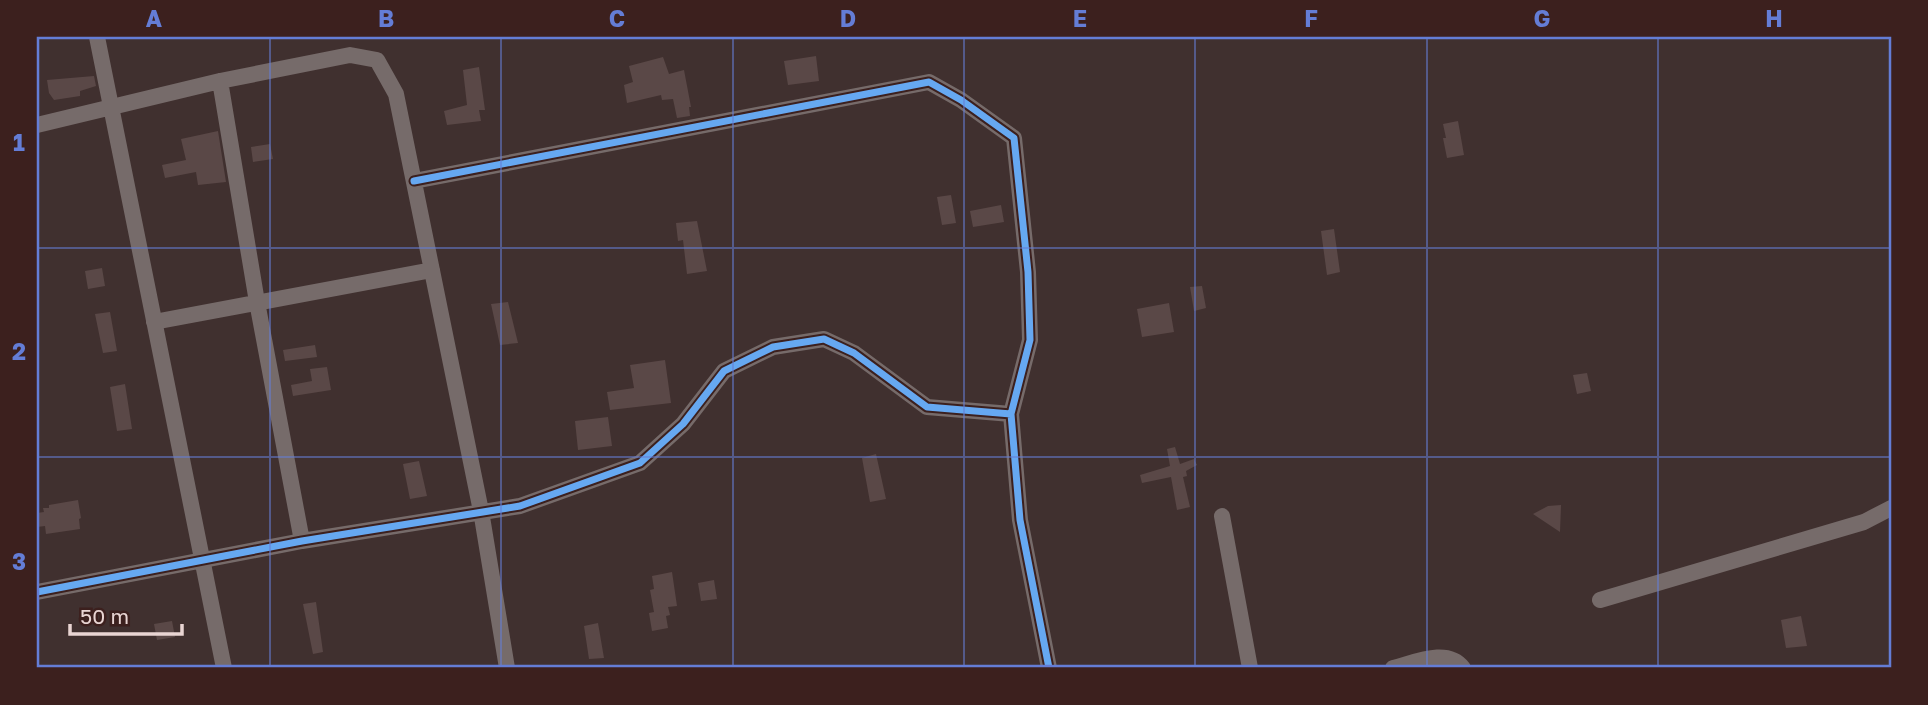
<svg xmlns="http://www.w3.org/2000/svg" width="1928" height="705" viewBox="0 0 1928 705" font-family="'Golos Text',sans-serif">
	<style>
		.building { fill: #5a4847 }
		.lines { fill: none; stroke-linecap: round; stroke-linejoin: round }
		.minor { stroke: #766b6a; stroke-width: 16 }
		.cycleway-casing { stroke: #3c201e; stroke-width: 11 }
		.cycleway { stroke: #66a8f1; stroke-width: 7 }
		.grid { fill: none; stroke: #647dd6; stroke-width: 2; stroke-opacity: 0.55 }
		.neatline { fill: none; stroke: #647dd6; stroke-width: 2.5 }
		.grid-label { font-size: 23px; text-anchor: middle; font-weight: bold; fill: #647dd6 }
	</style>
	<rect width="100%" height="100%" fill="#40302f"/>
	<path class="building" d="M816 56 819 81 788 85 784 61Z
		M663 57 669 74 684 70 691 107H689L690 116 677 118 673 99 662 100 661 95 627 103 624 85 633 82 629 66Z
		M479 67 485 110H479L481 121 447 125 444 111 467 105 463 70Z
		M94 76 96 86 80 91V96L54 100 49 93 47 80Z
		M1458 121 1464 155 1447 158 1443 138H1446L1443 124Z
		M218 131 226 182 198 185 196 172 165 178 162 165 186 160 181 139Z
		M270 144 273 159 253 162 251 147Z
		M951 195 956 223 942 225 937 197Z
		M1001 205 1004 222 973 227 970 211Z
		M697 221 707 271 687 274 683 240 678 241 676 223Z
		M1334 229 1340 272 1327 275 1321 231Z
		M102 268 105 286 88 289 85 271Z
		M1202 286 1206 308 1194 311 1190 287Z
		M508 302 518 343 500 345 491 304Z
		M1169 303 1174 332 1142 337 1137 309Z
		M110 312 117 351 103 353 95 314Z
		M315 345 317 357 285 361 283 350Z
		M665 360 671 403 610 410 607 392 634 388 630 365Z
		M327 367 331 390 293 396 291 385 312 381 310 369Z
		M1587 373 1591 391 1577 394 1573 375Z
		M125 384 132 429 117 431 110 387Z
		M608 417 612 446 578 450 575 421Z
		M1175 447 1180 464 1194 459 1197 465 1186 471 1187 476 1183 477 1190 507 1177 510 1171 477 1142 483 1140 475 1170 466 1167 449Z
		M876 454 886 499 870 502 862 458Z
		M419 461 427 496 410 499 403 464Z
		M78 500 81 518 79 519 80 529 46 534 45 526 37 527V513L44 512 43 508H49V505Z
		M1561 505 1560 532 1533 514 1548 506Z
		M672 572 677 606 668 607 670 615 666 616 668 628 652 631 649 613 654 612 650 590 654 589 652 576Z
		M714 580 717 599 701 601 698 583Z
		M316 602 323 652 313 654 303 604Z
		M1801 616 1807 646 1786 648 1781 620Z
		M172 621 175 637 157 640 154 624Z
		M598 623 604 658 589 659 584 626Z"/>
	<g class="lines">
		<path class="minor" d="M97 37 224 668
			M220 81 257 302 302 541
			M37 125 220 81 350 55 377 60 396 94 481 511 507 668
			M414 181 929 82 961 100 1014 138 1028 272 1030 340 1011 414 1020 520 1049 668
			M154 322 432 270
			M1222 516 1250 668
			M37 592 302 541 520 506 640 463 683 424 724 371 773 347 824 339 854 353 927 407 1011 414
			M1600 600 1864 522 1891 508
			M1393 668C1414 663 1447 647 1463 668"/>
		<g class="cycleway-casing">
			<path id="cycleway" d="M414 181 929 82 961 100 1014 138 1028 272 1030 340 1011 414 1020 520 1049 668
				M37 592 302 541 520 506 640 463 683 424 724 371 773 347 824 339 854 353 927 407 1011 414"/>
		</g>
		<use href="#cycleway" class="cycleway"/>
	</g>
	<path class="grid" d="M270 37V668M501 37V668M733 37V668M964 37V668M1195 37V668M1427 37V668M1658 37V668M37 248H1891M37 457H1891"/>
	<rect width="1928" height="705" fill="none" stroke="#3c201e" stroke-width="77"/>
	<path d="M70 624v10h112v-10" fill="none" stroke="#e9d5d3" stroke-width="3.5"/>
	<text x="80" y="624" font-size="21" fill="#e9d5d3" stroke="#3c201e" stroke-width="5" paint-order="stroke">50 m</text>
	<rect x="38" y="38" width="1852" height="628" class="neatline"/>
	<g class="grid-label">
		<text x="154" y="27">A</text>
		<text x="386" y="27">B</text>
		<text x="617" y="27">C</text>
		<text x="848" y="27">D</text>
		<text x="1080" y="27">E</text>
		<text x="1311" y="27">F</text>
		<text x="1542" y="27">G</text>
		<text x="1774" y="27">H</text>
		<text x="19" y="151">1</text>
		<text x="19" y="360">2</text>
		<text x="19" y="570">3</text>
	</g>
</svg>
